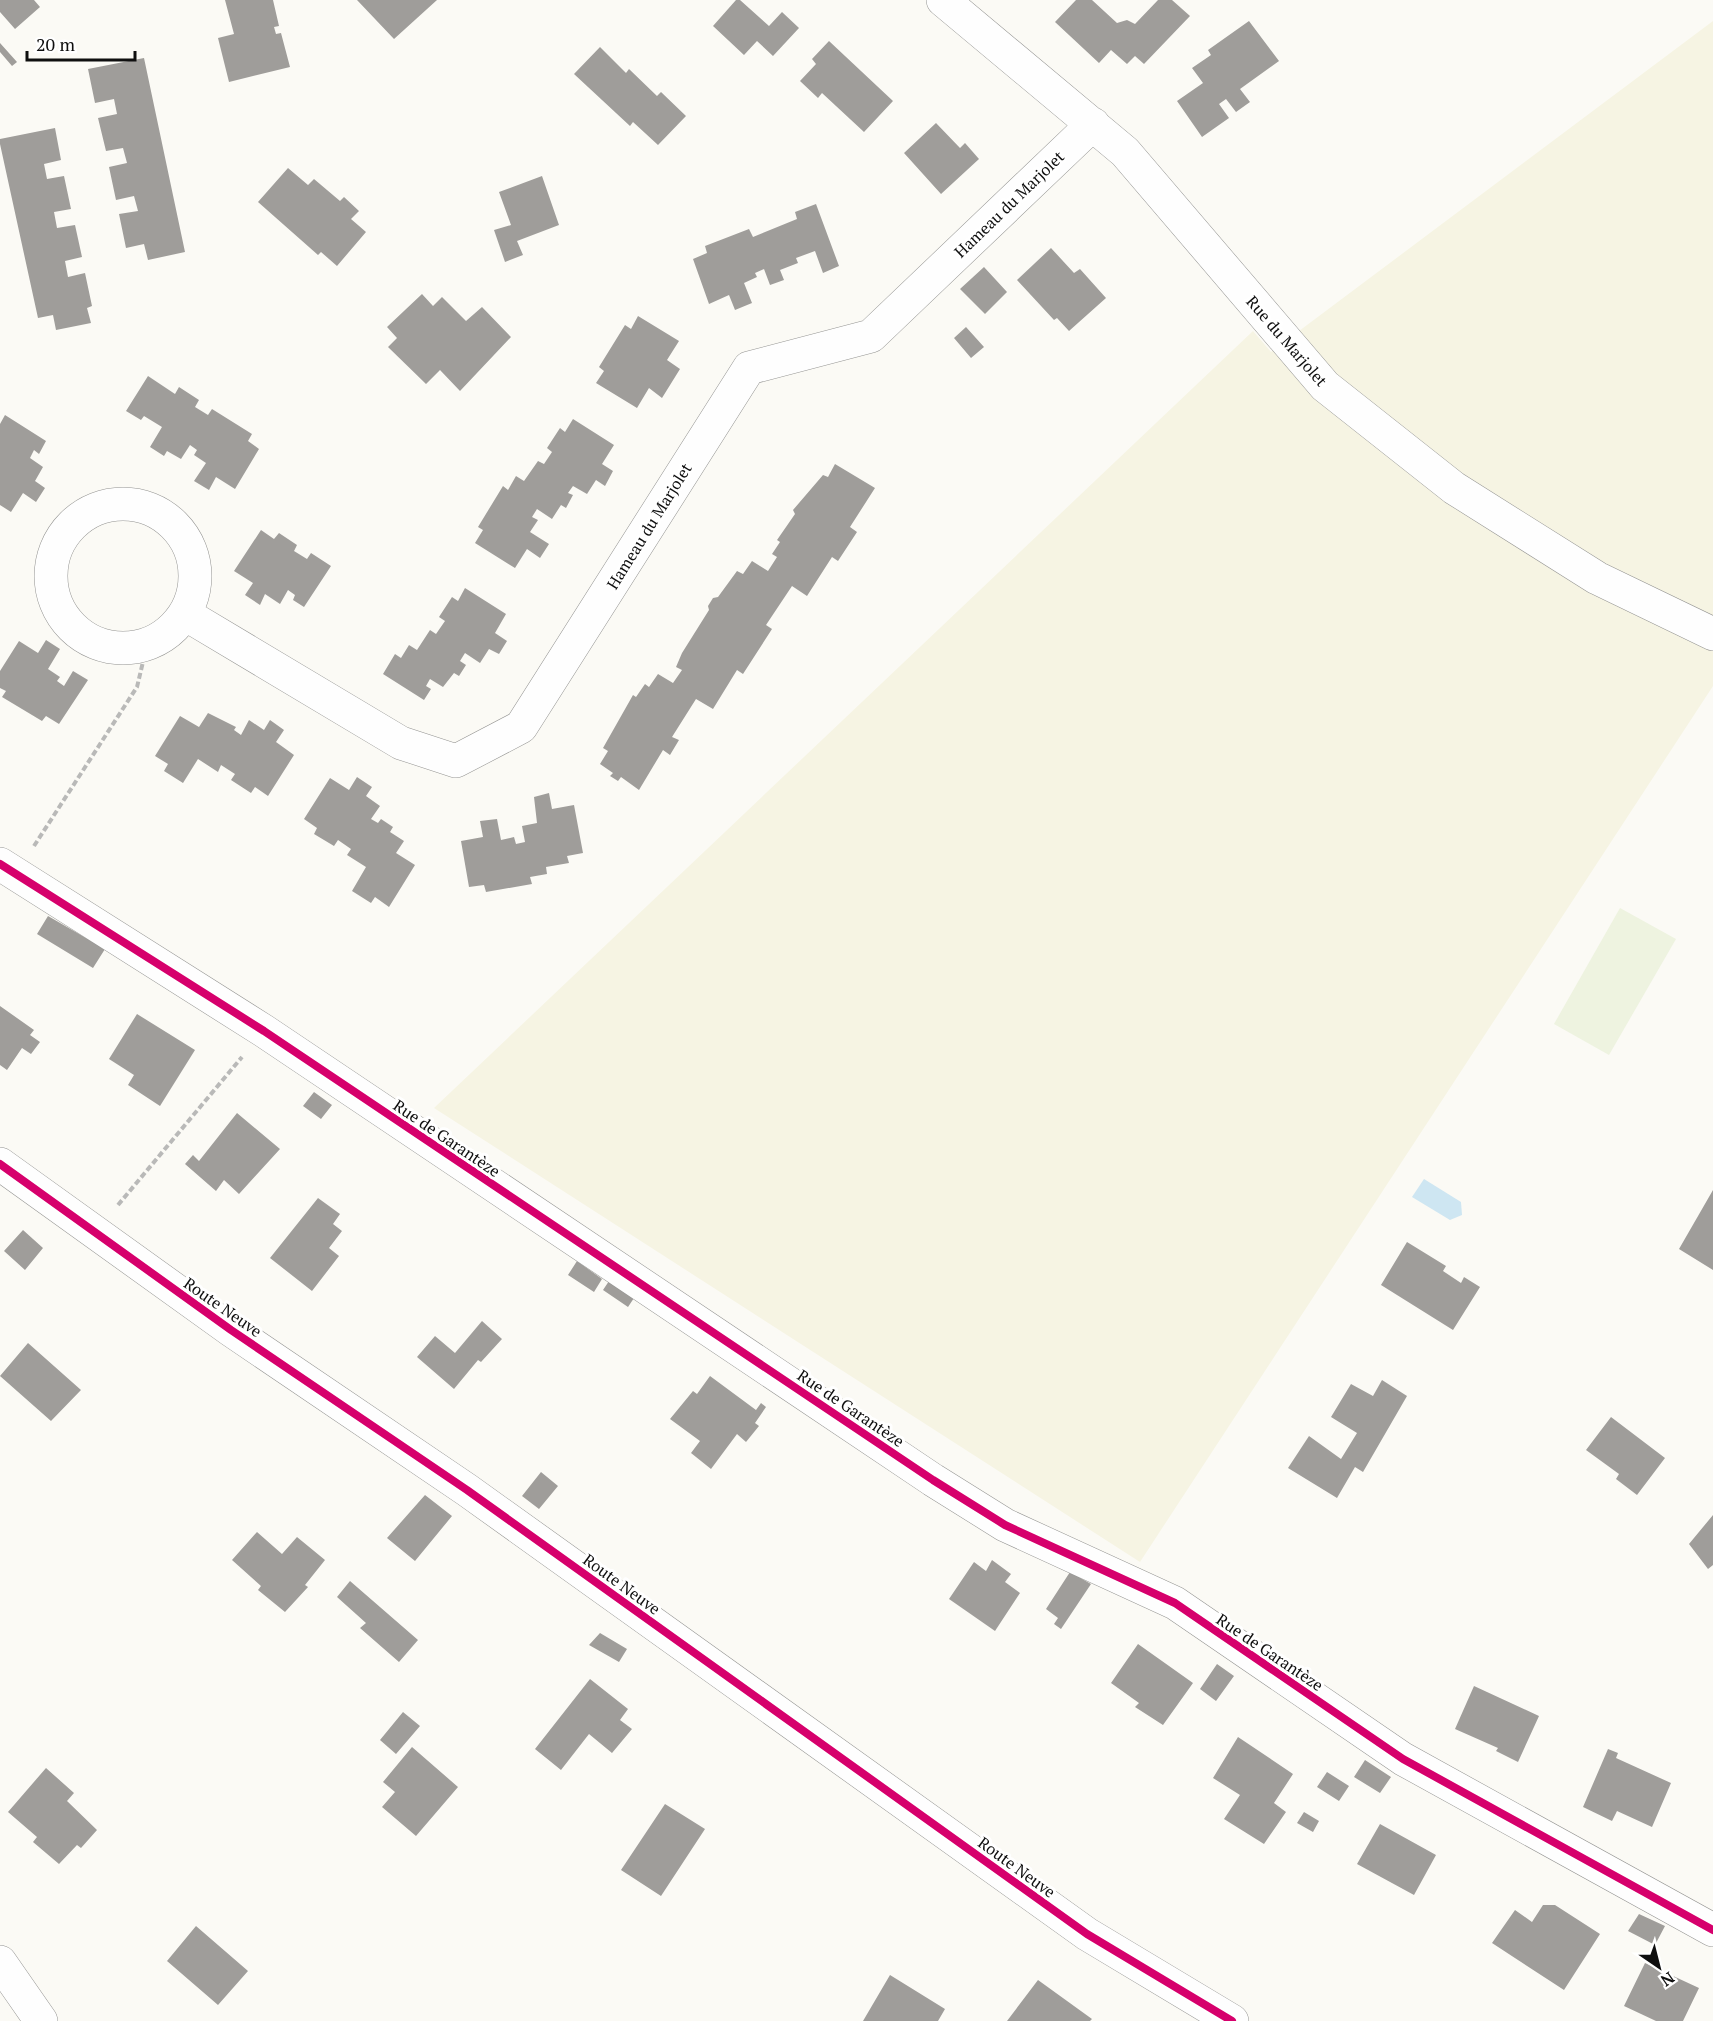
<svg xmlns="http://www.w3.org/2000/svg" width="1713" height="2021" viewBox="0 0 1713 2021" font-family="'PT Serif',serif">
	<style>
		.farmland { fill: #f6f4e3 }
		.pitch { fill: #eef3e0 }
		.water { fill: #cee6f2 }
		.building { fill: #9f9d9a }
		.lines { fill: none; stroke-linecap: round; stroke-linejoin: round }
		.minor-casing { stroke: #959593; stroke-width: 34 }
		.path { stroke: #b9b9b8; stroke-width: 4; stroke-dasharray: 6 3; stroke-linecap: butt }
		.minor { stroke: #fefefe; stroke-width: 33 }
		.cycleway-casing { stroke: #fff; stroke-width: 11 }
		.cycleway { stroke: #d6006c; stroke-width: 8 }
		.labels { text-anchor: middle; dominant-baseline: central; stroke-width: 6; stroke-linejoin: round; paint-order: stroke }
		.street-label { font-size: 16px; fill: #0f0f0f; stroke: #fff }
	</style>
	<rect width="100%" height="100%" fill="#fbfaf5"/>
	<path class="farmland" d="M1713 21V686L1140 1562 434 1108 1253 331 1271 352Z"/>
	<path class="pitch" d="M1620 908 1676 939 1609 1055 1554 1024Z"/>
	<path class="water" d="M1424 1179 1461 1202 1462 1215 1450 1220 1412 1197Z"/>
	<path class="building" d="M0 0H34L40 7 15 29 0 12Z
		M225 0H273L279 26 274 27 276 34 281 33 290 67 229 82 218 38 234 34Z
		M357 0H437L394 39Z
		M736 0H740L769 26 782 12 799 28 773 56 757 41 744 55 713 26Z
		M1076 0H1092L1117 23 1127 20 1135 24 1158 0H1172L1190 16 1144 64 1135 56 1127 64 1111 50 1099 63 1055 22Z
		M1249 21 1279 61 1240 89 1250 102 1236 112 1226 99 1219 104 1229 118 1202 137 1177 101 1203 83 1192 68 1211 55 1208 50Z
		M829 41 893 101 864 132 822 93 818 98 800 81 816 64 812 59Z
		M0 43 17 62 12 66 0 52Z
		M600 47 626 73 629 69 657 96 661 92 686 116 658 145 633 122 630 126 574 74Z
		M144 58 185 252 148 260 144 244 126 248 119 214 138 211 134 196 116 200 109 167 127 163 123 148 106 151 98 118 117 114 114 99 95 103 88 69Z
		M936 123 960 148 965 143 979 159 941 194 904 153Z
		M55 128 61 160 44 164 47 179 64 176 71 209 54 212 57 228 75 225 82 257 65 261 68 277 85 273 92 306 87 308 91 323 56 330 53 315 38 318 0 144V139Z
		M288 168 308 185 314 179 340 201 344 197 359 211 351 219 366 232 337 266 321 252 318 255 258 202Z
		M542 176 559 225 517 241 523 255 505 262 494 230 511 225 499 192Z
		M816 204 839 266 823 273 815 251 796 258 798 263 780 270 784 280 770 285 764 269 755 273 757 277 744 283 752 303 735 310 729 295 709 304 693 259 707 253 705 246 749 229 753 237 797 219 795 212Z
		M1051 248 1074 273 1080 269 1106 298 1069 331 1057 318 1054 320 1017 280Z
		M984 267 1007 292 985 314 960 289Z
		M422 294 433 306 442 297 466 321 482 307 511 337 460 391 440 370 426 384 388 347 397 338 387 327Z
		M638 316 679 341 667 360 680 369 662 398 649 388 637 408 596 383 604 371 599 367 625 325 631 329Z
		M966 327 984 347 971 358 954 338Z
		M148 376 175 394 179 387 199 400 195 407 208 415 212 409 252 434 248 441 259 449 235 489 216 477 209 490 194 481 206 463 194 455 197 450 190 445 181 459 167 451 164 456 150 447 162 427 144 416 141 420 126 411Z
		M5 415 46 441 39 454 34 450 30 458 43 467 35 481 45 488 36 502 23 493 11 512 0 505V424Z
		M573 419 614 445 602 464 613 471 605 486 596 480 587 494 573 486 568 493 573 495 566 508 561 505 552 519 537 509 532 517 538 520 530 532 549 544 540 558 527 549 515 568 475 543 483 530 478 527 503 486 508 490 516 476 524 481 538 461 544 464 552 452 547 448 560 428 565 432Z
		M835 464 875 488 850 527 857 532 838 561 832 557 807 596 792 586 766 625 772 629 743 674 737 670 713 709 696 699 672 737 679 740 670 755 663 750 639 790 621 777 618 781 610 776 613 773 600 764 608 751 603 748 633 695 636 697 645 684 649 687 658 674 673 683 682 670 676 667 682 653 709 610 708 606 713 598 718 597 737 571 743 574 752 561 768 571 777 557 772 554 780 542 777 540 795 514 793 510 823 475 828 477Z
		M261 530 274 539 279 533 297 545 294 551 307 559 311 553 331 566 304 607 293 600 295 595 288 590 280 604 265 594 260 605 245 595 253 583 234 571Z
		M465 588 506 614 495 633 507 641 499 654 489 649 480 663 465 653 460 661 466 665 459 676 454 673 443 687 430 679 426 686 431 689 424 700 383 674 395 654 401 658 409 645 417 650 430 630 436 634 445 621 439 617 452 597 458 601Z
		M46 640 60 649 48 669 60 677 57 681 64 686 73 671 88 680 59 724 46 716 42 721 2 697 6 691 0 688V671L19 641 38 653Z
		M208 713 236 727 234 730 241 735 249 720 264 730 270 720 284 730 276 742 294 755 268 796 255 787 251 793 231 780 235 774 221 765 218 772 198 759 183 783 164 771 168 764 155 756 180 716 199 727Z
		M357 777 372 787 366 796 380 806 371 819 378 823 381 819 393 827 390 832 404 841 396 853 415 865 389 907 375 897 371 903 352 891 366 867 347 855 351 849 338 840 334 846 314 834 317 828 304 819 330 778 349 790Z
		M549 793 552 809 574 805 583 853 567 856 569 863 546 867 547 874 530 877 532 884 486 892 484 885 469 887 461 841 483 837 480 821 497 819 501 840 514 837 516 844 525 842 522 826 537 823 534 797Z
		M48 916 105 949 93 968 37 934Z
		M0 1006 34 1030 30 1035 40 1042 31 1054 22 1048 7 1070 0 1065Z
		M137 1014 195 1050 160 1106 128 1085 134 1075 109 1059Z
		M314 1092 332 1105 321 1119 303 1106Z
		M237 1113 280 1149 239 1194 224 1180 216 1191 185 1164 193 1155 199 1161Z
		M1713 1190V1270L1679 1249Z
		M318 1198 340 1214 333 1224 342 1231 329 1248 339 1256 312 1291 270 1258Z
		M23 1230 43 1248 25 1270 4 1251Z
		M1407 1242 1446 1266 1443 1271 1461 1283 1464 1277 1480 1287 1453 1330 1381 1285Z
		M577 1261 602 1279 594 1292 568 1275Z
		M609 1281 634 1298 628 1307 603 1290Z
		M482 1321 502 1339 481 1362 478 1360 454 1389 417 1357 435 1336 455 1353Z
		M28 1343 81 1390 51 1421 0 1376Z
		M710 1376 756 1410 761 1403 766 1407 755 1423 759 1426 746 1442 737 1434 711 1469 691 1453 700 1441 670 1419 693 1391 697 1394Z
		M1382 1380 1407 1396 1363 1472 1355 1467 1337 1498 1288 1468 1309 1436 1341 1459 1357 1433 1331 1417 1351 1384 1373 1396Z
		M1611 1417 1665 1458 1637 1495 1616 1479 1619 1474 1586 1450Z
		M541 1472 558 1486 539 1509 522 1496Z
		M425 1495 452 1516 415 1561 387 1538Z
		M1713 1515V1565L1708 1569 1689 1544Z
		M257 1532 282 1554 297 1537 325 1560 305 1585 308 1587 285 1612 258 1590 261 1586 232 1560Z
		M992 1560 1011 1574 1005 1582 1020 1593 995 1631 949 1599 974 1562 986 1571Z
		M1070 1572 1091 1584 1061 1629 1054 1624 1058 1618 1046 1609Z
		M350 1581 418 1640 399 1662 360 1628 366 1623 337 1597Z
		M600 1633 627 1649 619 1662 589 1645Z
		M1138 1644 1193 1683 1163 1725 1135 1707 1139 1703 1111 1683Z
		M1217 1664 1234 1676 1216 1701 1200 1689Z
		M590 1679 628 1709 620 1720 632 1729 612 1753 589 1734 561 1770 535 1749Z
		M1474 1686 1539 1716 1518 1762 1496 1751 1498 1748 1455 1729Z
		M403 1712 420 1726 396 1754 380 1740Z
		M1238 1737 1293 1774 1274 1803 1286 1812 1264 1844 1224 1819 1240 1795 1213 1778Z
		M412 1747 458 1787 416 1836 382 1807 395 1792 383 1782Z
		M1608 1749 1618 1753 1616 1758 1671 1783 1652 1827 1617 1811 1612 1821 1583 1807Z
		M1365 1760 1391 1777 1380 1793 1354 1777Z
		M46 1768 74 1793 67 1801 97 1830 81 1848 77 1845 59 1864 33 1842 37 1837 8 1812Z
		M1327 1772 1349 1786 1339 1801 1317 1787Z
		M665 1804 705 1829 661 1896 621 1870Z
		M1304 1812 1319 1821 1313 1832 1297 1823Z
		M1380 1824 1436 1855 1414 1895 1357 1864Z
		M1543 1905H1555L1600 1934 1564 1990 1492 1943 1515 1910 1532 1922Z
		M1639 1914 1665 1926 1655 1945 1628 1931Z
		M196 1926 248 1971 218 2005 167 1961Z
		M1645 1963 1699 1988 1683 2021H1656L1624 2006Z
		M890 1975 945 2009 938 2021H863Z
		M1038 1980 1092 2019 1090 2021H1007Z"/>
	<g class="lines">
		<g class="minor-casing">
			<path id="minor" d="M943 0 1125 152 1325 386 1454 488 1597 578 1713 634
				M51 576a72 72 0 1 1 144 0a72 72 0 1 1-144 0Z
				M185 614 401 743 456 761 521 727 749 368 871 336 1093 124
				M0 864 264 1031 933 1480 1005 1525 1175 1603 1403 1759 1713 1930
				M0 1164 231 1330 467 1490 1087 1934 1232 2021
				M0 1962 41 2021"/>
		</g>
		<path class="path" d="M34 846 137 687 147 645
			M118 1205 242 1057"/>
		<use href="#minor" class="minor"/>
		<g class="cycleway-casing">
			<path id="cycleway" d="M0 864 264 1031 933 1480 1005 1525 1175 1603 1403 1759 1713 1930
				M0 1164 231 1330 467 1490 1087 1934 1232 2021"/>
		</g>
		<use href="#cycleway" class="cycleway"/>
	</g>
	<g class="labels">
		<g class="street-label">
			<text transform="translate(1009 204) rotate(-44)">Hameau du Marjolet</text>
			<text transform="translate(1287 341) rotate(49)">Rue du Marjolet</text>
			<text transform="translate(649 526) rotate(-58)">Hameau du Marjolet</text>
			<text transform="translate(447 1138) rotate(34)">Rue de Garantèze</text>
			<text transform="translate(223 1307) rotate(35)">Route Neuve</text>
			<text transform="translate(851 1408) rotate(34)">Rue de Garantèze</text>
			<text transform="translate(622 1584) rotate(36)">Route Neuve</text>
			<text transform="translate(1270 1652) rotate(34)">Rue de Garantèze</text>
			<text transform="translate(1017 1867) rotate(36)">Route Neuve</text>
		</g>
	</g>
	<g transform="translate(1659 1967) rotate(145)" stroke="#ffffff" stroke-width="4.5" paint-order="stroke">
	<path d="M0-4.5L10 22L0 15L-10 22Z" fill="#0f0f0f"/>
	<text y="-9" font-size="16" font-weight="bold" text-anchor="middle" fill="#0f0f0f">N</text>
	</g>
	<path d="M27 51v9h108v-9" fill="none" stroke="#0f0f0f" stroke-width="3"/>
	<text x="36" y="51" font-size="18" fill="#0f0f0f" stroke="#ffffff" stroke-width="4.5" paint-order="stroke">20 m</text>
</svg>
